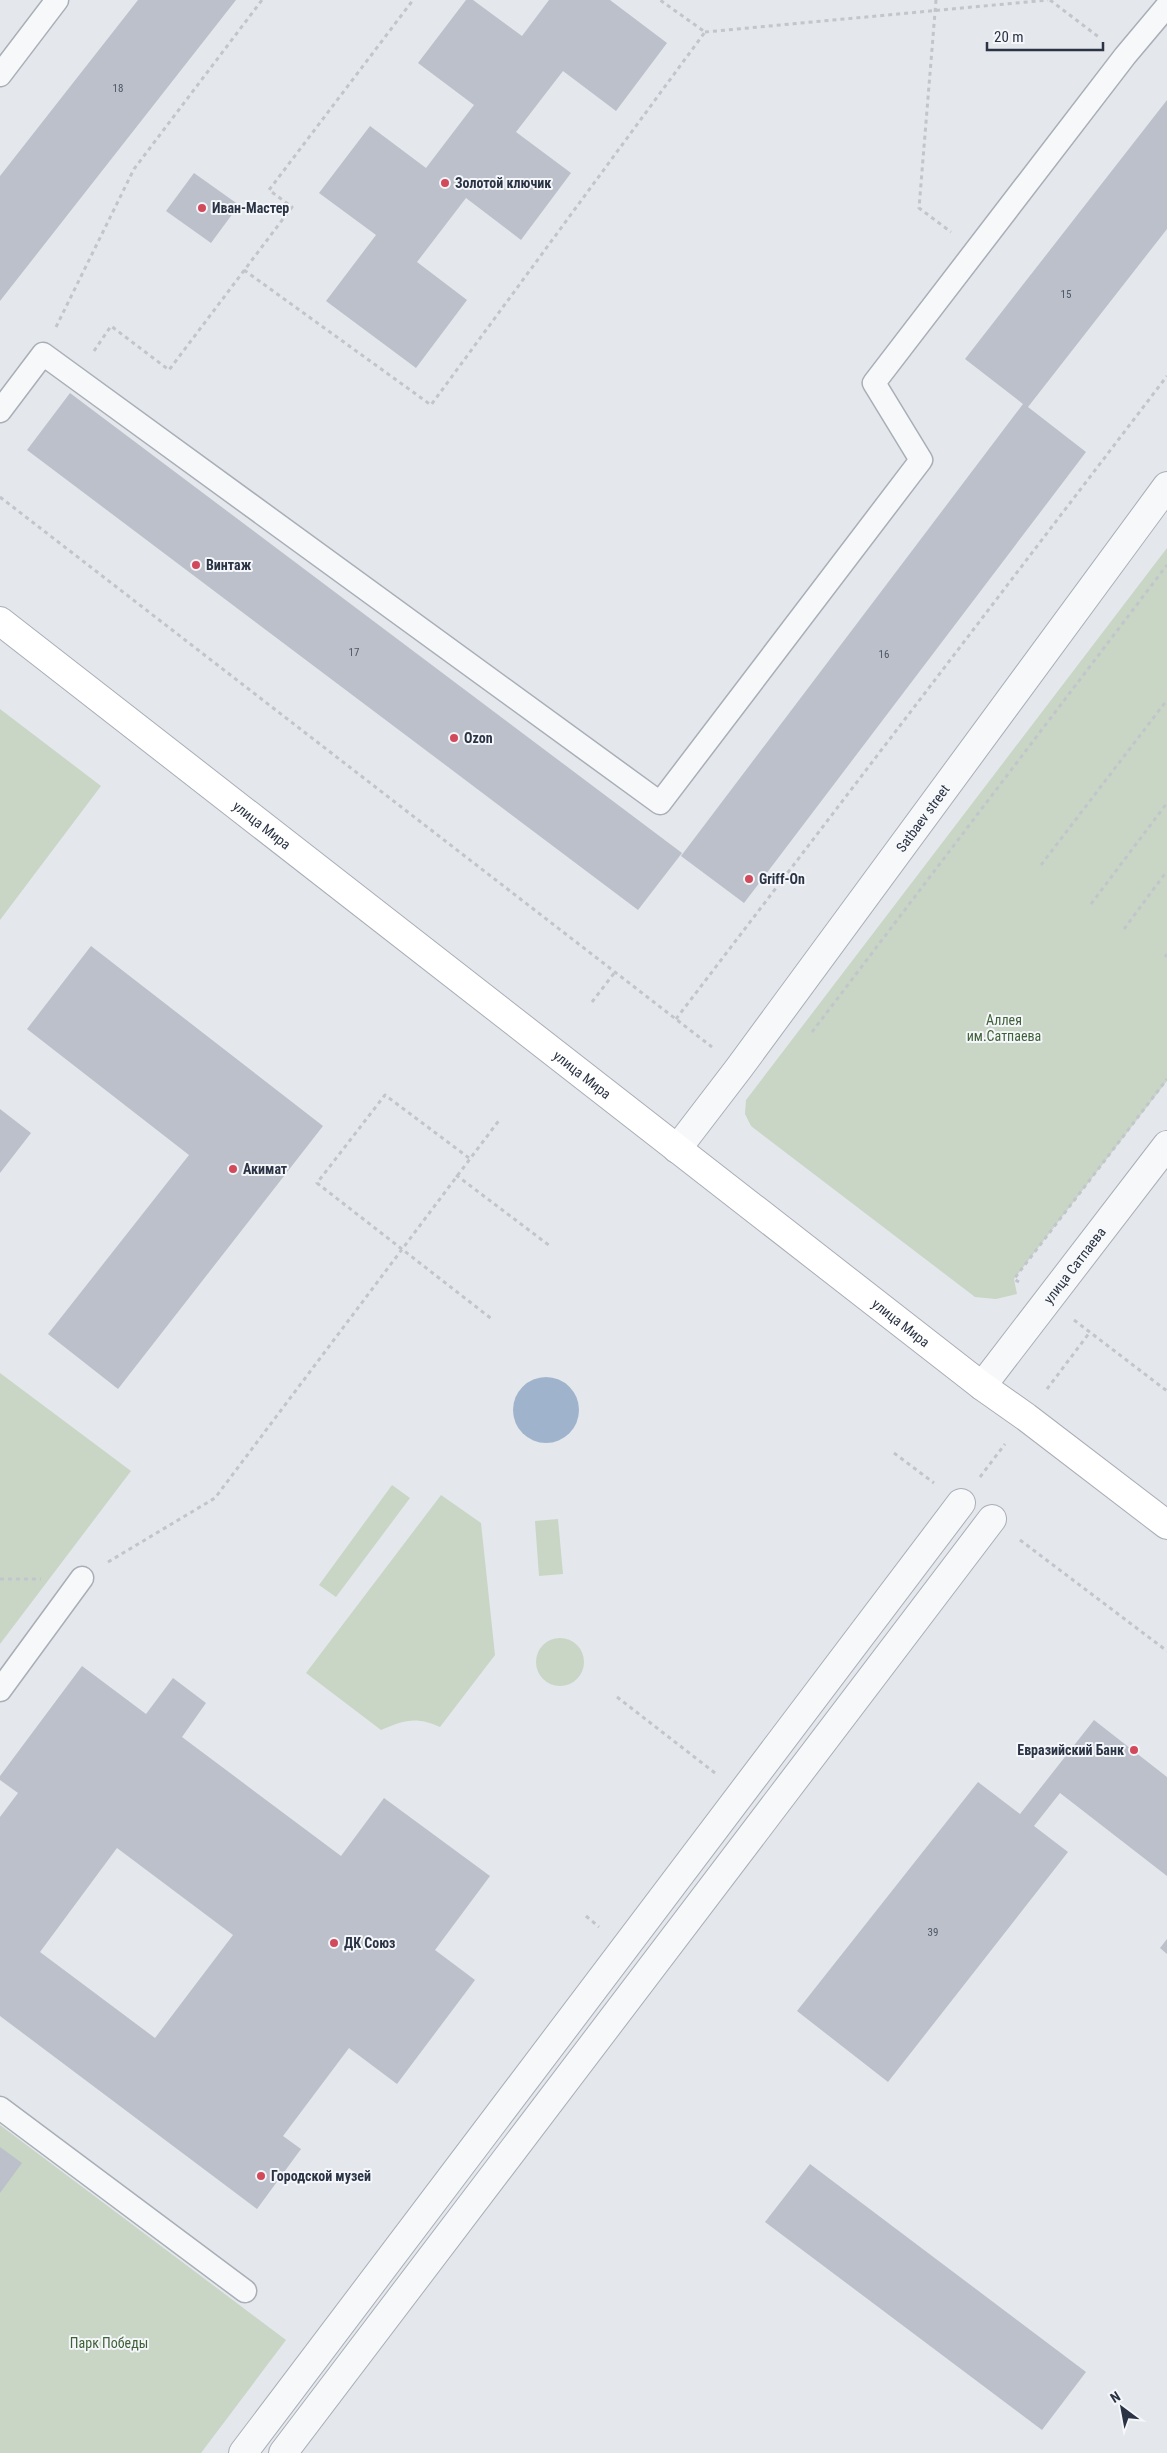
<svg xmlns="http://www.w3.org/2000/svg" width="1167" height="2453" viewBox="0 0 1167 2453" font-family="'Roboto Condensed',sans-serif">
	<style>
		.green { fill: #c9d6c5 }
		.water { fill: #9fb4cc }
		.building { fill: #bbc0ca; fill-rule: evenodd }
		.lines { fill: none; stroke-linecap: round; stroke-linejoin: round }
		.lane-casing { stroke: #a9aeb7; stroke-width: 25 }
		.street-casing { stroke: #a9aeb7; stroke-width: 30 }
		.secondary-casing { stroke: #a9aeb7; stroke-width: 30 }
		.path { stroke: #c2c5cb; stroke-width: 3; stroke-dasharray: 4 4; stroke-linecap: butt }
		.lane { stroke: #f7f8fa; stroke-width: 22 }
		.street { stroke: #f7f8fa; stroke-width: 28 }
		.secondary { stroke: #fff; stroke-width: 28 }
		.poi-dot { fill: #d1495b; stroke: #f4f6f9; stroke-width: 2 }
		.labels { text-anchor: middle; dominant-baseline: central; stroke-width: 4; stroke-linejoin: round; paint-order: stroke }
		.number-label { font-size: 11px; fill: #4f5766 }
		.poi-label { font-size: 14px; font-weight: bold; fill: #2b3445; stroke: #f4f6f9; text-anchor: start }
		.street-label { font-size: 14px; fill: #2b3445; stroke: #f4f6f9 }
		.park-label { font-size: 14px; fill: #3f6138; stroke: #f4f6f9 }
	</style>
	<rect width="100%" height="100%" fill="#e4e7ec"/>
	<path class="green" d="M1167 548V1081L1014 1279 1017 1294 996 1299 975 1297 751 1126 745 1114 746 1100Z
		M0 709 101 786 0 920Z
		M0 1373 131 1471 0 1644Z
		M392 1485 410 1498 336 1597 319 1585Z
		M441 1495 481 1523 495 1655 440 1727C416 1716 404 1720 381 1730L306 1673Z
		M558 1519 563 1574 539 1576 535 1521Z
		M536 1662a24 24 0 1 1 48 0a24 24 0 1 1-48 0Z
		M0 2125 286 2340 201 2453H0Z"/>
	<path class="water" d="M513 1410a33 33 0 1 1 66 0a33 33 0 1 1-66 0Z"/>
	<path class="building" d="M138 0H236L0 301V176Z
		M466 0H473L522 36 549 0H610L667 43 616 111 563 71 516 132 571 173 521 240 466 198 417 262 467 300 416 368 326 301 376 235 319 193 370 126 426 168 474 105 418 63Z
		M1167 100V229L1028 407 1086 452 744 903 681 856 1023 404 965 359Z
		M194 173 239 205 211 243 166 211Z
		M70 393 682 853 638 910 27 450Z
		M91 946 323 1126 118 1389 48 1334 189 1155 27 1029Z
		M0 1109 31 1133 0 1173Z
		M82 1666 146 1714 173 1678 206 1703 182 1737 341 1856 384 1798 490 1876 435 1950 475 1980 397 2084 349 2048 283 2136 301 2149 257 2209 0 2016V1817L18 1793 0 1780V1776ZM117 1848 233 1935 155 2038 40 1952Z
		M1094 1720 1167 1777V1876L1060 1793 1034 1826 1068 1852 888 2082 797 2011 978 1782 1020 1814Z
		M1167 1939V1954L1160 1948Z
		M0 2147 22 2163 0 2193Z
		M810 2164 1086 2372 1042 2430 765 2222Z"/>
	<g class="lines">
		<g class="lane-casing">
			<path id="lane" d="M0 75 57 0
				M0 411 43 354 660 803 921 460 874 383 1125 56 1167 6
				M0 1690 82 1578
				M0 2108 245 2291"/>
		</g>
		<g class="street-casing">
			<g id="street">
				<path id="s1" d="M677 1149 739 1068 1167 486"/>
				<path id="s2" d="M982 1386 1167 1145"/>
				<path d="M243 2453 961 1503"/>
				<path d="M283 2453 992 1519"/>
			</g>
		</g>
		<g class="secondary-casing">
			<g id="secondary">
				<path id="s3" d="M0 621 982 1386 1026 1417 1167 1525"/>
			</g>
		</g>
		<path class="path" d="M936 0 919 208 951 232
			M1050 0 1100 38
			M705 32 1048 0
			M244 270 431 405 705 32 660 0
			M56 327 134 169 262 0
			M94 351 111 326 169 370 292 207 269 190 413 0
			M0 497 712 1047
			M1041 865 1167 700
			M1091 904 1167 803
			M1124 929 1167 871
			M1165 957 1167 954
			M592 1002 615 972
			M676 1019 1167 376
			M812 1032 1167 565
			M469 1158 385 1095 317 1183 493 1320
			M456 1175 550 1246
			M1019 1282 1014 1279 1167 1079
			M1074 1320 1167 1391
			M1047 1389 1090 1332
			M894 1453 934 1483
			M980 1477 1005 1444
			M1020 1540 1167 1651
			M108 1562 215 1498 500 1119
			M0 1579H41
			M617 1697 715 1773
			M586 1916 599 1927"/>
		<use href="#lane" class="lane"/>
		<use href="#street" class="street"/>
		<use href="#secondary" class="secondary"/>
	</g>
	<g class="poi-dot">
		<circle cx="445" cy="183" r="5"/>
		<circle cx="202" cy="208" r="5"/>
		<circle cx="196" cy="565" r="5"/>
		<circle cx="454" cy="738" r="5"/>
		<circle cx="749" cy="879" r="5"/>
		<circle cx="233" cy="1169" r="5"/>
		<circle cx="1134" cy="1750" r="5"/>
		<circle cx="334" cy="1943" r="5"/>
		<circle cx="261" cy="2176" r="5"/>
	</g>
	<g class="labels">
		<g class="number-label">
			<text x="118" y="88">18</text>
			<text x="1066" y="294">15</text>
			<text x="354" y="652">17</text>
			<text x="884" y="654">16</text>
			<text x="933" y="1932">39</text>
		</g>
		<g class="poi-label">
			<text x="455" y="183">Золотой ключик</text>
			<text x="212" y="208">Иван-Мастер</text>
			<text x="206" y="565">Винтаж</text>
			<text x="464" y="738">Ozon</text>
			<text x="759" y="879">Griff-On</text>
			<text x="243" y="1169">Акимат</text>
			<text x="1124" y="1750" text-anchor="end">Евразийский Банк</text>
			<text x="344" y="1943">ДК Союз</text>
			<text x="271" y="2176">Городской музей</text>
		</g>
		<g class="street-label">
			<text stroke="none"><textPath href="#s1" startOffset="412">Satbaev street</textPath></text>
			<text stroke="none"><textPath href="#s3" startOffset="332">улица Мира</textPath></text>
			<text stroke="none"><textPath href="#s3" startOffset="738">улица Мира</textPath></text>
			<text stroke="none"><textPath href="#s2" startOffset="152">улица Сатпаева</textPath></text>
			<text stroke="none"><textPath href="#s3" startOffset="1142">улица Мира</textPath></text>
		</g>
		<g class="park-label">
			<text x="1004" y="1020">Аллея<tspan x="1004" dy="16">им.Сатпаева</tspan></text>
			<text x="109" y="2343">Парк Победы</text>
		</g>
	</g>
	<g transform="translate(1122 2408) rotate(328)" stroke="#f4f6f9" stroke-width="4" paint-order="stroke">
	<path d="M0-4L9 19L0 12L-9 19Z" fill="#2b3445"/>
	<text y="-8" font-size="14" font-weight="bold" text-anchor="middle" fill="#2b3445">N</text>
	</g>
	<path d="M987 42v8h116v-8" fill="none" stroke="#2b3445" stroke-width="2.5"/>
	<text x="994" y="42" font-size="15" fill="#2b3445" stroke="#f4f6f9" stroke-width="4" paint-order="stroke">20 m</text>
</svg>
